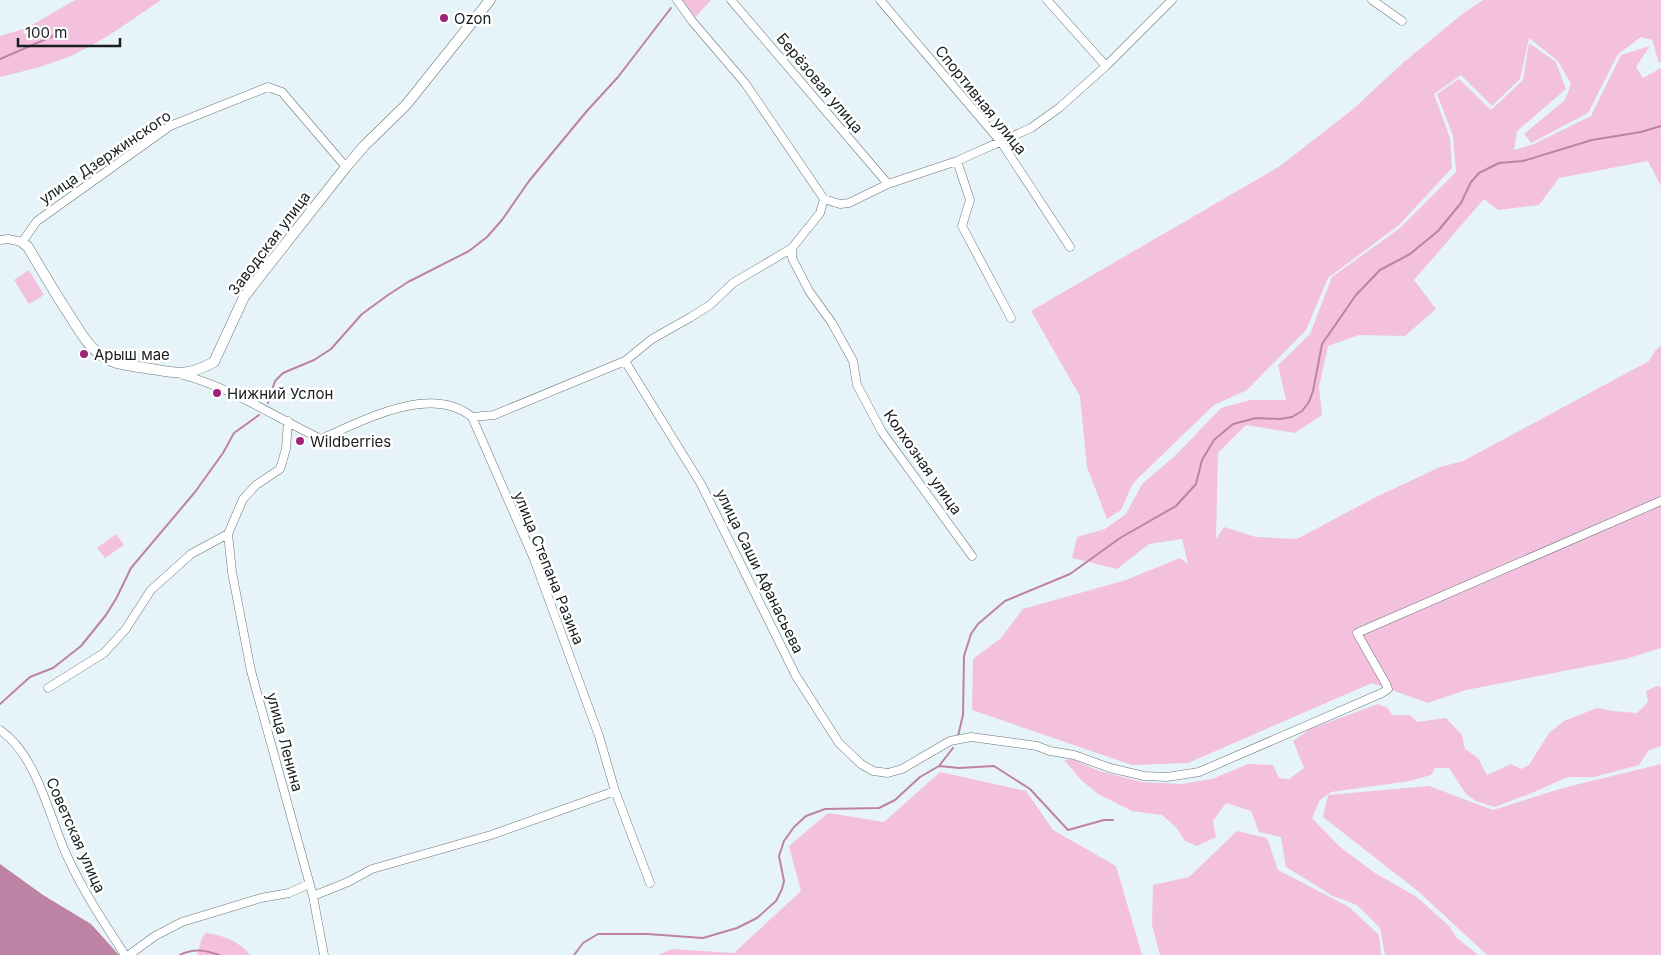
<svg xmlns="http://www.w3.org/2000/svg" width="1661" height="955" viewBox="0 0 1661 955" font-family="Inter,sans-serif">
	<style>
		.green { fill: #f3c1dd }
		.water { fill: #bd82a4 }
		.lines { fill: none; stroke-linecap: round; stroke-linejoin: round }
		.stream { stroke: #bd82a4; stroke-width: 2 }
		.minor-casing { stroke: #687478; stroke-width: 9 }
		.tertiary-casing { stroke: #687478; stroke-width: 11 }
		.minor { stroke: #fff; stroke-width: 8 }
		.tertiary { stroke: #fff; stroke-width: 10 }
		.poi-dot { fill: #9f2378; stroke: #fff; stroke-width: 2 }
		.labels { text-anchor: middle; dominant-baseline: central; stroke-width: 5; stroke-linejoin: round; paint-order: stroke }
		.poi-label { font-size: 15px; fill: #181d1e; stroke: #fff; text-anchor: start }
		.street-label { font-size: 15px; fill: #181d1e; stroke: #fff }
	</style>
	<rect width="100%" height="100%" fill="#e6f4f9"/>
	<path class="green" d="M75 0H161C133 19 105 40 73 55 50 65 25 71 0 77V36L27 28Z
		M681 0H711L694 19Z
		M1483 0H1661V62L1659 63 1652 40 1641 37 1618 54 1588 113 1531 143 1524 134 1565 100 1571 84 1558 61 1529 38 1520 79 1492 106 1461 75 1434 94 1450 138 1452 168 1399 225 1328 278 1306 330 1247 390 1214 405 1133 483 1121 510 1107 519 1087 467 1080 396 1031 311 1280 166 1352 110 1404 62 1461 15Z
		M1529 43 1556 62 1566 89 1517 131 1514 150 1534 144 1591 116 1621 55 1650 46 1636 67 1643 78 1661 68V186L1648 161 1559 178 1539 205 1498 210 1484 199 1414 280 1436 309 1405 336 1359 335 1328 346 1319 387 1322 415 1295 433 1246 425 1218 453 1216 539 1224 527 1256 537 1297 539 1374 498 1440 467 1463 461 1649 361 1655 351 1661 345V648L1626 659 1466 690 1428 703 1372 683 1188 763 1132 765 972 710 973 659 1001 638 1023 609 1126 580 1180 558 1188 564 1182 539 1149 544 1117 569 1072 558 1077 537 1105 529 1126 514 1142 484 1175 456 1221 408 1250 400H1286L1278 365 1310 334 1332 277 1400 228 1456 172 1453 136 1437 94 1459 79 1491 110 1523 80Z
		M29 270 44 295 29 304 14 280Z
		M116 534 124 545 105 558 97 548Z
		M1657 686 1661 687V746L1649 750 1639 765 1594 777H1568L1527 795 1494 807 1476 801 1466 794 1449 768H1435L1431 775 1410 781 1331 792 1320 800 1312 818 1340 847 1375 873 1417 897 1449 926 1457 938 1478 955H1385L1380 928 1357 905 1333 896 1286 867 1281 837 1259 832 1251 811 1226 803 1213 821 1216 837 1197 846 1185 841 1176 827 1162 815 1132 811 1098 794 1081 780 1064 760 1072 759 1099 771 1142 782 1181 784 1212 779 1248 764 1273 765 1279 778 1289 779 1304 768 1293 741 1310 729 1378 704 1388 708 1392 715H1410L1417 722 1446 718 1462 735 1465 749 1478 758 1487 775 1511 764 1521 769 1529 765 1549 733 1564 721 1597 708 1613 711 1637 713 1648 702 1646 691Z
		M1661 764V955H1487L1419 892 1323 817 1328 795 1429 786 1493 810 1563 788Z
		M940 772 1026 791 1053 830 1116 866 1142 955H658L672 949 734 953 801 891 789 846 828 813 884 822Z
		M1237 831 1267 838 1278 870 1349 907 1379 935 1381 955H1160L1152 925 1153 885 1189 877Z
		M206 933C224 936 238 940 250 955H197L202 938Z"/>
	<path class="water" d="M0 864 43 895 91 924 119 955H0Z"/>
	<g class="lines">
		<path class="stream" d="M0 59 67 30
			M268 403 275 381 283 373 314 360 331 349 362 314 388 295 408 282 469 251 487 237 502 220 529 181 586 112 618 77 671 8
			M0 704 30 677 53 668 81 646 106 615 117 597 131 568 195 492 223 453 234 433 259 415
			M958 736 963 715 964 656 971 634 978 624 1005 601 1070 574 1120 538 1176 506 1196 484 1202 460 1214 440 1233 424 1256 418 1280 419 1292 417 1302 411 1309 402 1313 391 1322 344 1356 295 1380 270 1410 254 1438 231 1461 203 1471 182 1479 173 1499 163 1523 161 1592 140 1641 132 1661 126
			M939 766 953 748
			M180 955C193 948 205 950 219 955
			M574 955 583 943 598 934H647L703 938 737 928 757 918 776 901 782 889 784 881 779 856 784 841 794 827 806 816 825 809 879 808 895 800 920 777 939 766 959 768 994 766 1030 789 1068 830 1104 820H1113"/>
		<g class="minor-casing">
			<path id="minor" d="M677 0 692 21 745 83 824 199
				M731 0 888 184
				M880 0 1001 142 1070 247
				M1047 0 1106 66
				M1372 0 1402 21
				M957 161 970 200 962 226 1011 318
				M0 240 8 239 22 242 37 221 170 126 268 87 282 92 346 167
				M792 248V258L809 291 832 323 853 361 857 385 882 432 972 556
				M625 361 701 484 796 676 839 743 861 764 873 771 888 773 902 769 950 741 971 737 1037 746 1050 751 1074 755 1110 768 1144 776 1167 777 1199 772 1382 693 1388 689 1386 684 1357 633 1661 501
				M183 375C232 388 275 417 321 439 362 421 431 383 472 417L534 559 599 736 615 791 650 883
				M472 417 494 415 625 361 652 339 691 317 710 305 733 283 792 248 820 213 824 199 840 204 849 203 888 184 957 161 1031 128 1059 108 1106 66 1172 0
				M288 421 286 449 280 469 256 485 243 499 228 534 232 572 251 671 313 896 324 955
				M48 688 104 653 125 630 151 590 191 554 228 534
				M0 730C37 755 49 817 67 856 83 891 104 923 125 955
				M313 896 348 882 372 869 491 835 615 791
				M129 955 155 936 182 922 261 898 289 893 309 884"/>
		</g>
		<g class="tertiary-casing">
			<path id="tertiary" d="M22 242 28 247C42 271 56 295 72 319 81 333 89 348 104 357 118 366 135 366 152 369 180 374 188 376 214 362L244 297 264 271 346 167 364 146 406 105 490 0"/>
		</g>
		<use href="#minor" class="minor"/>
		<use href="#tertiary" class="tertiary"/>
	</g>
	<g class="poi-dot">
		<circle cx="444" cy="18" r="5"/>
		<circle cx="84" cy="354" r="5"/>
		<circle cx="217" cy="393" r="5"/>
		<circle cx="300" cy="441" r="5"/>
	</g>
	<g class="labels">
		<g class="poi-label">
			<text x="454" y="18">Ozon</text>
			<text x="94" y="354">Арыш мае</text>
			<text x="227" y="393">Нижний Услон</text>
			<text x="310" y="441">Wildberries</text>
		</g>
		<g class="street-label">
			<text transform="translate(820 83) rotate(50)">Берёзовая улица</text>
			<text transform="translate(981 100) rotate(51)">Спортивная улица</text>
			<text transform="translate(105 157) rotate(-34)">улица Дзержинского</text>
			<text transform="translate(269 243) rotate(-53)">Заводская улица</text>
			<text transform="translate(923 462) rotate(55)">Колхозная улица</text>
			<text transform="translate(549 568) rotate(68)">улица Степана Разина</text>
			<text transform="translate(760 571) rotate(64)">улица Саши Афанасьева</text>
			<text transform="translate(285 742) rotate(75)">улица Ленина</text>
			<text transform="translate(76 835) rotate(66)">Советская улица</text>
		</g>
	</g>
	<path d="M18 38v8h102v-8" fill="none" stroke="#181d1e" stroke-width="2.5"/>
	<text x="25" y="38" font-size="15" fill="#181d1e" stroke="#ffffff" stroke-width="4" paint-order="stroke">100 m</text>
</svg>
